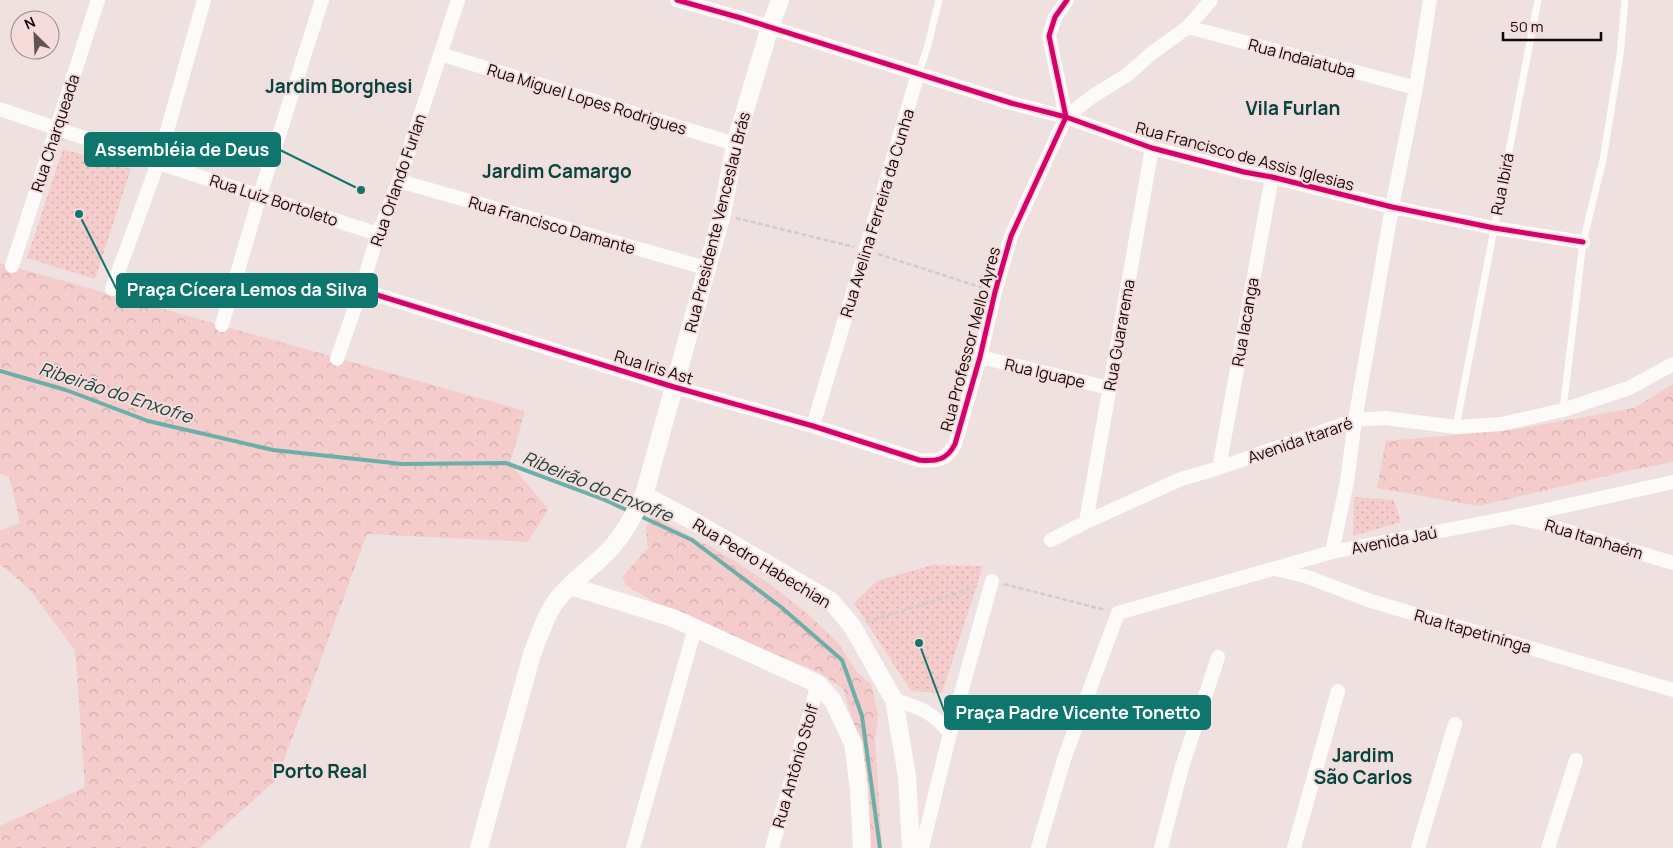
<svg xmlns="http://www.w3.org/2000/svg" width="1673" height="848" viewBox="0 0 1673 848" font-family="Manrope,sans-serif">
	<style>
		.forest { fill: url(#forest-crowns) }
		.park { fill: url(#park-dots) }
		.lines { fill: none; stroke-linecap: round; stroke-linejoin: round }
		.stream { stroke: #6cafa8; stroke-width: 4 }
		.path { stroke: #d2cdcd; stroke-width: 2.5; stroke-dasharray: 5 2.5; stroke-linecap: butt }
		.service { stroke: #fdfafa; stroke-width: 7 }
		.minor { stroke: #fdfafa; stroke-width: 14 }
		.tertiary { stroke: #fdfafa; stroke-width: 18 }
		.cycleway-casing { stroke: #f5dcda; stroke-width: 8 }
		.cycleway { stroke: #d6006c; stroke-width: 5 }
		.labels { text-anchor: middle; dominant-baseline: central; stroke-width: 4; stroke-linejoin: round; paint-order: stroke }
		.street-label { font-size: 16px; fill: #120a0a; stroke: #f5dcda }
		.water-label { font-size: 18px; font-style: italic; fill: #194541; stroke: #f5dcda }
		.quarter-label { font-size: 19px; font-weight: bold; fill: #034541; stroke: #f5dcda }
		.leader { fill: none; stroke: #0f766e; stroke-width: 2 }
		.callout-dot { fill: #0f766e; stroke: #f5dcda; stroke-width: 2 }
		.callout { fill: #0f766e; stroke: #0f766e; stroke-width: 2 }
		.callout-label { font-size: 18px; text-anchor: middle; font-weight: bold; fill: #fff }
	</style>
	<defs>
		<pattern id="forest-crowns" width="20" height="18" patternUnits="userSpaceOnUse" patternTransform="scale(1.25)"><rect width="20" height="18" fill="#f4cccb"/><path d="M2 6a3 3 0 1 1 6 0M12 15a3 3 0 1 1 6 0" fill="none" stroke="#d0aead"/></pattern>
		<pattern id="park-dots" width="8" height="8" patternUnits="userSpaceOnUse" patternTransform="scale(1.25)"><rect width="8" height="8" fill="#f4cccb"/><path d="M2 2h.1M6 6h.1" fill="none" stroke="#d0aead" stroke-width="1.8" stroke-linecap="round"/></pattern>
	</defs>
	<rect width="100%" height="100%" fill="#efe1e0"/>
	<path class="forest" d="M0 263 525 411 510 463 548 509 528 542 367 534 277 779 200 848H0V826L85 787 75 650 30 590 0 564V531L20 523 9 476 0 474Z
		M1673 384V462L1627 471 1478 506 1377 488 1386 441 1512 430 1634 408Z
		M653 516 727 556 771 585 809 615 837 642 858 673 871 684 878 714 875 740 882 848H870L859 742 843 689 819 672 670 612 626 585 622 577 648 548 646 527Z"/>
	<path class="park" d="M63 149 131 169 95 279 27 258Z
		M1354 497 1394 500 1401 522 1353 536Z
		M932 565 983 566 942 693 911 691 854 603 877 581Z"/>
	<g class="lines">
		<path class="stream" d="M0 371 66 390 148 421 273 450 402 464 506 463 605 500 631 512
			M640 516 692 540 781 607 842 660 862 716 880 848"/>
		<path class="path" d="M736 218 854 247
			M878 254 983 288
			M1004 584 1105 610
			M866 622 943 598 977 586"/>
		<path class="service" d="M918 74 927 49 939 0
			M1563 410 1583 242 1603 160 1620 55 1625 0
			M1456 427 1538 0"/>
		<path class="minor" d="M677 0 741 18 1011 103 1066 117 1152 148 1244 172 1272 177 1392 207 1494 228 1583 242
			M1188 27 1416 88
			M440 54 735 144
			M0 109 158 163 378 234
			M1066 117 1093 96 1127 75 1152 53 1188 27 1211 0
			M399 181 706 268
			M12 266 98 0
			M112 289 158 163 204 0
			M361 290 674 387 813 426 919 460C936 462 947 460 955 444L980 357 995 292 1011 236 1066 117 1049 36 1055 17 1067 0
			M222 325 260 195 322 0
			M980 357 1109 388
			M337 359 361 290 378 234 399 181 458 0
			M813 426 918 74
			M1219 468 1272 177
			M1517 518 1541 523 1673 563
			M1086 522 1152 148
			M1051 540 1086 522 1181 479 1219 468 1355 420 1385 418 1456 427 1501 424 1563 410 1629 388 1673 364
			M1332 552 1347 482 1355 420 1392 207 1416 88 1430 0
			M1275 569 1305 576 1371 601 1673 690
			M894 700C920 707 932 712 950 733
			M633 848 695 628
			M772 848 818 684
			M922 848 950 733 992 581
			M1038 848 1064 759 1118 613 1332 552 1514 517 1673 482
			M1161 848 1182 767 1218 657
			M1294 848 1338 691
			M1418 848 1455 724
			M1548 848 1576 760"/>
		<path class="tertiary" d="M644 495 695 522 831 601 852 626 894 700 907 776 911 848
			M570 586 673 618 818 684 833 701 853 743 859 789 862 848
			M479 848 532 654C539 637 544 619 554 604 569 582 594 567 612 547 626 531 634 514 644 495L722 214 735 144 770 27 780 0"/>
		<g class="cycleway-casing">
			<path id="cycleway" d="M677 0 741 18 1011 103 1066 117 1152 148 1244 172 1272 177 1392 207 1494 228 1583 242
				M361 290 674 387 813 426 919 460C936 462 947 460 955 444L980 357 995 292 1011 236 1066 117 1049 36 1055 17 1067 0"/>
		</g>
		<use href="#cycleway" class="cycleway"/>
	</g>
	<g class="labels">
		<g class="street-label">
			<text transform="translate(1302 58) rotate(15)">Rua Indaiatuba</text>
			<text transform="translate(587 99) rotate(17)">Rua Miguel Lopes Rodrigues</text>
			<text transform="translate(55 133) rotate(-72)">Rua Charqueada</text>
			<text transform="translate(1245 156) rotate(15)">Rua Francisco de Assis Iglesias</text>
			<text transform="translate(398 180) rotate(-71)">Rua Orlando Furlan</text>
			<text transform="translate(1502 184) rotate(-79)">Rua Ibirá</text>
			<text transform="translate(274 200) rotate(18)">Rua Luiz Bortoleto</text>
			<text transform="translate(877 213) rotate(-73)">Rua Avelina Ferreira da Cunha</text>
			<text transform="translate(717 222) rotate(-76)">Rua Presidente Venceslau Brás</text>
			<text transform="translate(552 225) rotate(16)">Rua Francisco Damante</text>
			<text transform="translate(1245 322) rotate(-80)">Rua Iacanga</text>
			<text transform="translate(1119 335) rotate(-80)">Rua Guararema</text>
			<text transform="translate(970 339) rotate(-75)">Rua Professor Mello Ayres</text>
			<text transform="translate(654 367) rotate(17)">Rua Iris Ast</text>
			<text transform="translate(1045 373) rotate(13)">Rua Iguape</text>
			<text transform="translate(1300 440) rotate(-19)">Avenida Itararé</text>
			<text transform="translate(1594 539) rotate(17)">Rua Itanhaém</text>
			<text transform="translate(1394 540) rotate(-11)">Avenida Jaú</text>
			<text transform="translate(762 563) rotate(31)">Rua Pedro Habechian</text>
			<text transform="translate(1473 631) rotate(16)">Rua Itapetininga</text>
			<text transform="translate(795 766) rotate(-74)">Rua Antônio Stolf</text>
		</g>
		<g class="water-label">
			<text transform="translate(116 392) rotate(18)">Ribeirão do Enxofre</text>
			<text transform="translate(598 486) rotate(22)">Ribeirão do Enxofre</text>
		</g>
		<g class="quarter-label">
			<text x="339" y="86">Jardim Borghesi</text>
			<text x="1293" y="108">Vila Furlan</text>
			<text x="557" y="171">Jardim Camargo</text>
			<text x="1363" y="755">Jardim<tspan x="1363" dy="22">São Carlos</tspan></text>
			<text x="320" y="771">Porto Real</text>
		</g>
	</g>
	<path class="leader" d="M361 190L280 150M79 214L117 290M919 643L945 713"/>
	<g class="callout-dot">
		<circle cx="361" cy="190" r="5"/>
		<circle cx="79" cy="214" r="5"/>
		<circle cx="919" cy="643" r="5"/>
	</g>
	<g class="callout">
		<rect x="85" y="133" width="195" height="33" rx="5"/>
		<rect x="117" y="274" width="260" height="33" rx="5"/>
		<rect x="945" y="696" width="265" height="33" rx="5"/>
	</g>
	<g class="callout-label">
		<text x="182" y="156">Assembléia de Deus</text>
		<text x="247" y="296">Praça Cícera Lemos da Silva</text>
		<text x="1078" y="719">Praça Padre Vicente Tonetto</text>
	</g>
	<g transform="translate(35 35) rotate(336)"><circle r="24" fill="#f5dcda" stroke="#9a8887"/>
	<path d="M0-4L9 19L0 12L-9 19Z" fill="#5f5555"/>
	<text y="-8" font-size="14" font-weight="bold" text-anchor="middle" fill="#120a0a">N</text>
	</g>
	<path d="M1503 32v8h98v-8" fill="none" stroke="#120a0a" stroke-width="2.5"/>
	<text x="1510" y="32" font-size="15" fill="#120a0a" stroke="#f5dcda" stroke-width="4" paint-order="stroke">50 m</text>
</svg>
